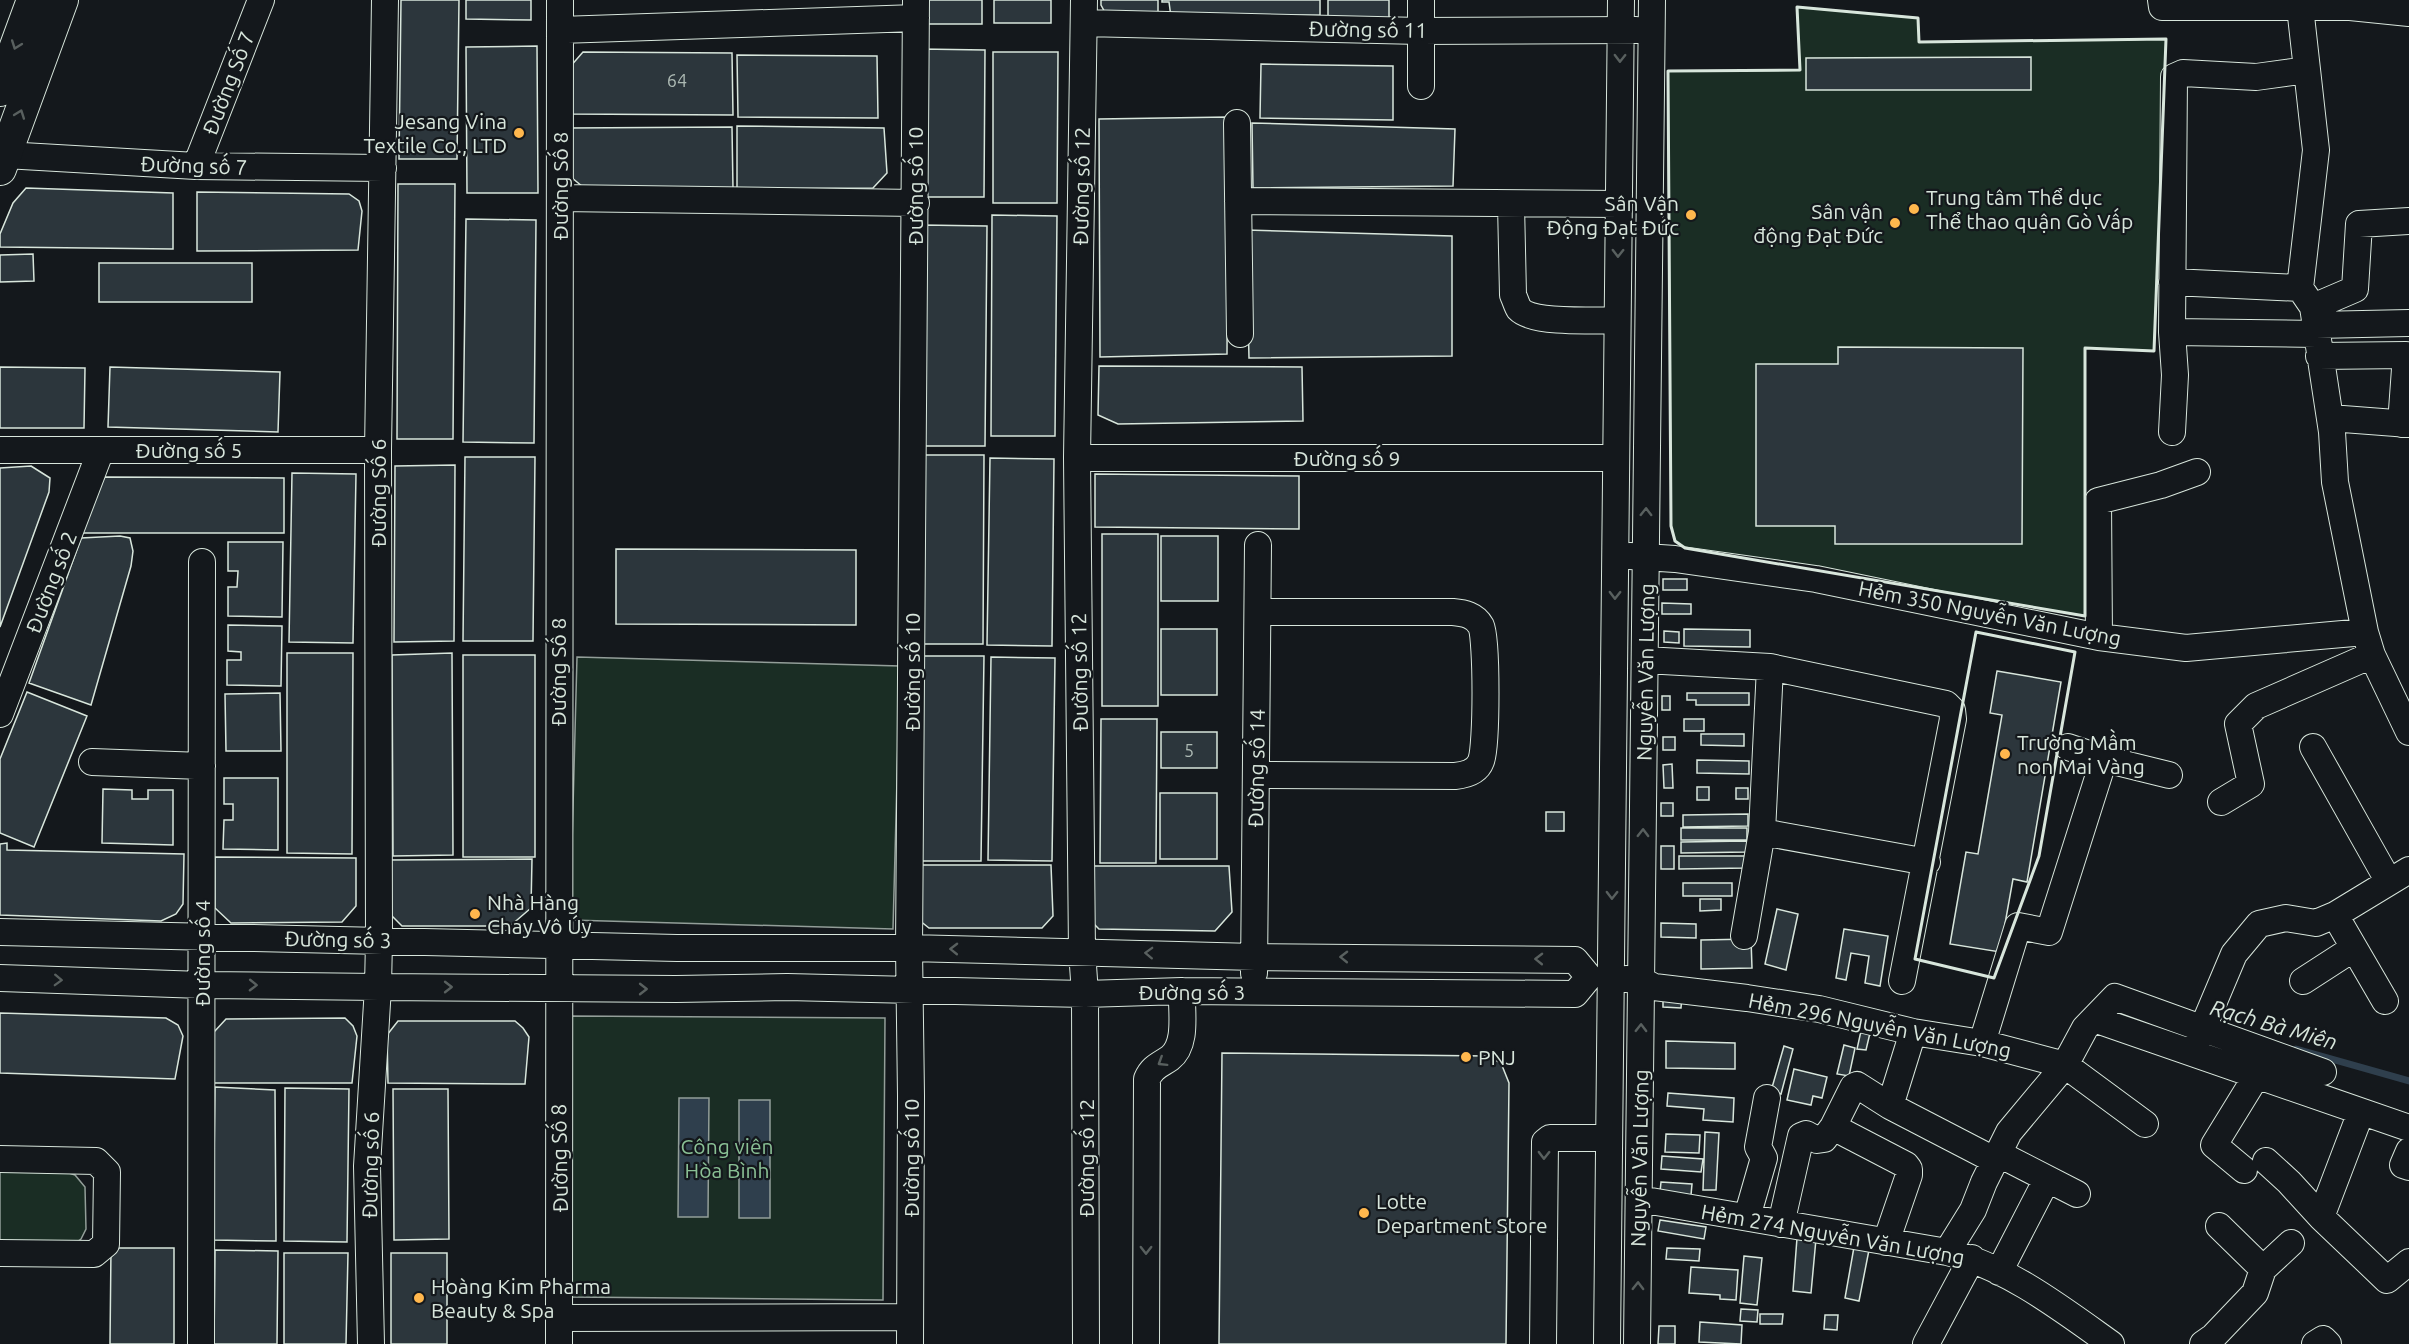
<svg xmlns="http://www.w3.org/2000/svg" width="2409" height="1344" viewBox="0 0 2409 1344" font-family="Ubuntu,sans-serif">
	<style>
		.green { fill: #1a2d24; stroke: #939e99; stroke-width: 1.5 }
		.water { fill: #2f3f4d; stroke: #939e99; stroke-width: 1.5 }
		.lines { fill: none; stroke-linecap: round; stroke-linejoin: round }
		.stream { stroke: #2f3f4d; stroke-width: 7 }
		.building { fill: #2c363c; stroke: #d8e6dc; stroke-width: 1.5 }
		.minor-casing { stroke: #d8e6dc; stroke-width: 28 }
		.major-casing { stroke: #d8e6dc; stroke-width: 34 }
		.minor { stroke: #14181c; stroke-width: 26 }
		.major { stroke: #14181c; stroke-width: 32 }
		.wall { stroke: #d8e6dc; stroke-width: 3 }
		.oneway { stroke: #59605f }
		.poi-dot { fill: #ffb74d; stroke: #14181c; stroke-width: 2 }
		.labels { text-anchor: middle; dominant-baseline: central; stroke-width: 4.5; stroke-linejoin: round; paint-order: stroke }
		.number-label { font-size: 18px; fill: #adbab4 }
		.street-label { font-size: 21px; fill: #d8e6dc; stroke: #14181c }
		.poi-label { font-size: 21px; fill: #d8e6dc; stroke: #14181c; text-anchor: start }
		.park-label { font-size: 21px; fill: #8ac095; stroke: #14181c }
		.water-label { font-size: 22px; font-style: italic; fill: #d8e6dc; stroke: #14181c }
	</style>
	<rect width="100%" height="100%" fill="#14181c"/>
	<path class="green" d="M1797 7 1918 18 1919 42 2166 39 2154 351 2085 348V616L1685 548 1675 541 1671 526 1668 71 1800 70Z
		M577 657 900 666 893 929 570 920Z
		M571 1016 885 1018 883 1300 569 1297Z
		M0 1172H66L75 1175 85 1187 86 1229 81 1239 71 1246 0 1245Z"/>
	<path class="water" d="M679 1098H709L708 1217H678Z
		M739 1100H770V1218H739Z"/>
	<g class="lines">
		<path class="stream" d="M2296 1049 2409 1081"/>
	</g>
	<path class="building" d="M401 0H459L457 159H399Z
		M466 0H531V20L466 19Z
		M920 0H982V24H920Z
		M994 0H1051V23H994Z
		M1101 0H1158V21L1107 16 1101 5Z
		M1162 0H1320V15L1171 17 1169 2H1162Z
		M1328 0H1389V18L1328 20Z
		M537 46 538 193H467L466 47Z
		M920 49 985 50 984 197H919Z
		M583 52 732 53 733 115 569 114V68Z
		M993 52H1058L1057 203H993Z
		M737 55 877 56 878 118 738 117Z
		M2031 57V90H1806V58Z
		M1261 64 1393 66V120L1260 118Z
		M1228 117 1227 354 1100 357 1099 119Z
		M1252 123 1455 129 1453 186 1253 188Z
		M737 126 884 128 887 173 873 188 737 189Z
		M732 127 733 189 583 187 565 172 568 128Z
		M398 184H455L453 439H397Z
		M26 188 173 193V249L0 247V234L13 203Z
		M197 192 349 194 359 201 362 211 358 250 197 251Z
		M992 215 1057 216 1055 436H991Z
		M466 219 536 220 534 443 463 442Z
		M922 225 987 226 985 446H921Z
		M1246 230 1452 236V356L1249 358Z
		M33 254 34 281 0 282V255Z
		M99 263H252V302H99Z
		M1838 347 2023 348 2022 544H1835V526H1756V364H1838Z
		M1099 366 1302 367 1303 421 1118 424 1098 415Z
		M0 367 85 368 84 428H0Z
		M110 367 280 372 278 432 108 427Z
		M920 455H984L983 644H919Z
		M465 457H535L533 641H463Z
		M990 458 1054 459 1052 646 987 645Z
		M455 465 454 641 394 642 395 466Z
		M31 466 50 478 49 492 0 627V468Z
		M292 473 356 474 353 643 289 642Z
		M1095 474 1299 476V529L1095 527Z
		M105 477 284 478V533H80L89 500Z
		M1102 534H1158V706H1102Z
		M120 536 130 538 133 551 131 566 91 705 29 683 81 538Z
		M1161 536H1218V601H1161Z
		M228 542H283L282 617 228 616V587H237L238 571H228Z
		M616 549 856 550V625L616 624Z
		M1663 579H1687V590H1663Z
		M1662 603 1691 604V614H1662Z
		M228 625 282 626 281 686 227 685V660H241V652L228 651Z
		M1161 629H1217V695H1161Z
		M1684 629 1750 630V647L1684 646Z
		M1664 631 1679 632V643L1664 642Z
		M287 653H353L352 854 287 853Z
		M452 653 453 855 393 856 392 655Z
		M463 655H535V857H463Z
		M919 656H984L981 861H917Z
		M991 657 1055 658 1052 861 988 860Z
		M1997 671 2061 682 2027 882 2013 879 2000 952 1950 944 1966 852 1978 854 2002 715 1990 713Z
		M27 692 87 716 34 847 0 833V759Z
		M280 693 281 751H226L225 694Z
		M1687 693H1749V705H1696V700H1687Z
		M1662 696H1670V710H1662Z
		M1101 719H1157L1156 863H1100Z
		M1684 719H1704V731H1684Z
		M1161 732H1217V768H1161Z
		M1701 734H1744V746L1701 745Z
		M1663 737H1675V750H1663Z
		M1697 760 1749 761V774L1697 773Z
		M1672 764 1673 788H1664L1663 765Z
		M224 778H278V850L223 849 224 820H233V804H224Z
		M1697 787H1709V800H1697Z
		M1736 788H1748V799H1736Z
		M103 789 132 790V799H148V790H173V845L102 843Z
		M1160 793H1217V859H1160Z
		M1661 803H1673V816H1661Z
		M1546 812H1564V831H1546Z
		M1748 814V826L1683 827V815Z
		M1681 828H1747V840H1681Z
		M1747 841V852L1681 853V842Z
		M7 843V850L184 854 183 904 176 914 161 921 0 915V844Z
		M1661 846H1674V869H1661Z
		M1679 856H1747V868L1679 869Z
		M215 857 356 858V906L342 922 231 923 215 908Z
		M532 859 531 908 510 926H402L390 914 387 860Z
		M914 865H1051L1053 916 1042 928H929L914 916Z
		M1087 866H1229L1232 912 1215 931 1099 929 1087 917Z
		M1683 883H1732V896H1683Z
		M1700 899H1721V910L1700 911Z
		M1777 909 1798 914 1786 970 1765 964Z
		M1661 923 1696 924V938L1661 937Z
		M1844 929 1888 936 1880 986 1865 983 1869 956 1851 953 1846 980 1836 978Z
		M1751 939 1752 968 1701 969V940Z
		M1663 996H1682L1681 1008 1663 1007Z
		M0 1013 166 1018 178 1025 183 1036 175 1079 0 1073Z
		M345 1018 353 1026 357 1036 352 1083H212L214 1032 226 1019Z
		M398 1021H515L523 1028 529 1037 525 1084 388 1083 387 1035Z
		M1861 1031 1870 1033 1866 1050 1857 1049Z
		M1666 1041 1735 1043V1069L1666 1068Z
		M1844 1045 1855 1048 1849 1076 1837 1074Z
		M1784 1046 1793 1049 1781 1094 1771 1091Z
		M1222 1053 1487 1056 1501 1063 1509 1083 1506 1344H1219Z
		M1794 1069 1827 1077 1822 1098 1813 1096 1811 1105 1787 1100Z
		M215 1087 275 1090 276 1241 213 1240Z
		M285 1088 349 1089 347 1242 284 1241Z
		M393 1089H448L449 1239 394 1240Z
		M1668 1093 1734 1098 1733 1122 1703 1120 1704 1109 1667 1106Z
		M1705 1132 1719 1133 1716 1190H1703Z
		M1666 1134 1700 1135 1699 1153 1665 1152Z
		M1662 1156 1703 1159 1701 1172 1661 1169Z
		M1661 1182 1692 1184 1691 1195 1660 1192Z
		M1660 1220 1706 1227 1704 1239 1658 1231Z
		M1797 1238 1816 1239 1811 1293 1793 1291Z
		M1854 1247 1869 1250 1859 1301 1845 1298Z
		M111 1248H174V1344H110Z
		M1667 1248 1700 1249 1699 1261 1666 1259Z
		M215 1250 278 1251 277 1344H214Z
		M284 1253H348L346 1344H284Z
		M391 1253H447V1344H391Z
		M1744 1256 1762 1258 1757 1305 1740 1303Z
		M1691 1267 1738 1270 1736 1300 1720 1299V1295L1689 1293Z
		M1741 1309 1758 1310 1757 1322 1740 1321Z
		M1760 1314H1783L1782 1324H1760Z
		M1825 1315H1838L1837 1330 1824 1329Z
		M1700 1322 1742 1325 1741 1344 1699 1342Z
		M1659 1326H1675V1344H1658Z"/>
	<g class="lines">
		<g class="minor-casing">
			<path id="minor" d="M1084 0 1077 458 1082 951 1085 994 1086 1344
				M1421 0V86
				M2161 0 2162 7H2350L2409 13
				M2300 7 2316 150 2300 288 2313 307 2332 432 2335 482 2365 632 2372 655 2409 732
				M1084 23 1420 31 1636 30
				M560 30 916 18
				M2307 70 2256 77 2183 73 2174 77 2172 332 2316 334
				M1237 123 1240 334
				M5 155 196 166 383 168
				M196 166 261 0
				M560 198 916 203
				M1238 201 1619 204
				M1511 204 1513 295C1515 299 1517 306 1519 309 1533 324 1597 320 1617 320
				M2172 282 2300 288
				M2313 307 2355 289 2359 224 2409 221
				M2316 325 2409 323
				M2172 332 2175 375 2172 432
				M2319 356 2406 355 2401 424
				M2330 418 2409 424
				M0 450H378
				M1077 458H1616
				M1630 556 1675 559 1816 579 2099 637 2186 648 2365 632
				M2099 637 2098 501 2161 485 2197 472
				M1645 660 1770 667 1946 704 1952 710 1953 719 1902 981
				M1770 667 1762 832 1927 862
				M0 714 101 450
				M2068 747 2104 759
				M2313 747 2389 882
				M92 762 202 766
				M1256 775 1455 776C1465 775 1477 772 1481 761 1487 746 1487 639 1481 626 1475 615 1464 613 1453 612H1258
				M2221 802 2251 784 2238 724 2256 706 2372 655
				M2335 915 2385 1001
				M0 932 677 948H909L1255 957 1575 960 1589 977
				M1744 936 1762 832
				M1254 973 1258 545
				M0 978 202 985 378 987 676 989 787 987 1085 994 1182 991 1575 994 1589 977
				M1626 979 1641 980 1654 987 1747 998 1819 1009 1913 1032 1982 1043 2065 1065 2085 1028 2115 997 2323 1072
				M2303 981 2354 948
				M2094 1019 2409 1128
				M1982 1043 2018 926 2049 932 2104 759 2169 775
				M2196 1044 2234 954 2259 924 2286 918 2316 923 2335 915 2409 870
				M1890 1106 1913 1032
				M2361 1112 2321 1217 2387 1280 2409 1262
				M1833 1127 1906 1165 1909 1169V1175L1886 1242
				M2409 1151 2403 1165 2409 1167
				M1999 1154 2077 1194
				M0 1159 96 1161 107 1172 106 1244 94 1254 0 1253
				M2266 1161 2289 1182 2321 1217
				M2244 1170 2214 1145 2257 1075
				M1639 1199 1947 1252C2006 1266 2062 1309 2111 1344
				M1747 1217 1764 1158 1758 1147 1767 1098
				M1781 1224 1801 1136 1806 1134 1817 1140 1824 1139 1833 1127 1853 1087 1857 1085 1890 1106 1996 1161
				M1947 1252 1973 1210 1984 1182 2009 1132 2065 1065 2145 1124
				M2263 1269 2291 1243
				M1999 1272 2047 1179
				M559 1318 910 1317
				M201 1344 202 562
				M371 1344 367 1166 378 987 379 940 378 450 385 0
				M559 1344 560 0
				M910 1344 911 1096 909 948 916 0
				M1146 1344 1147 1079C1152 1067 1160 1065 1170 1058 1188 1044 1181 1011 1182 991
				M1543 1344 1545 1142 1550 1138H1609
				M1607 1344 1621 0
				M1637 1344 1652 0
				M1926 1344 1972 1258
				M2203 1344 2213 1337 2255 1293 2263 1269 2219 1226
				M2315 1344 2323 1339 2328 1344"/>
		</g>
		<g class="major-casing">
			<path id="major" d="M0 90 33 0
				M0 169 62 0"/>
		</g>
		<use href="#minor" class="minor"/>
		<use href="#major" class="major"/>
		<path class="wall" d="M1797 7 1918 18 1919 42 2166 39 2154 351 2085 348V616L1685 548 1675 541 1671 526 1668 71 1800 70Z
			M1976 632 2075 652 2039 856 1994 978 1915 959Z"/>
	</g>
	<defs><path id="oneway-chevron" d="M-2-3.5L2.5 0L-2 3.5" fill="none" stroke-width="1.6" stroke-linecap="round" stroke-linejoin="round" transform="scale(1.5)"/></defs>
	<g class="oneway">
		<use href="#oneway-chevron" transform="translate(16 45) rotate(110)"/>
		<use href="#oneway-chevron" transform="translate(1620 58) rotate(91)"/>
		<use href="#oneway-chevron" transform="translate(20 114) rotate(-70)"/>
		<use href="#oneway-chevron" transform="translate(1618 253) rotate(91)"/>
		<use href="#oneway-chevron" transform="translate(1646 512) rotate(-89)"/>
		<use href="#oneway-chevron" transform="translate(1615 595) rotate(91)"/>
		<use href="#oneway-chevron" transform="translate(1643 833) rotate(-89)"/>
		<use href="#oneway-chevron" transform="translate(1612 895) rotate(91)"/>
		<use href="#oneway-chevron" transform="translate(954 949) rotate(-179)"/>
		<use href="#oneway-chevron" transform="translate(1149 953) rotate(-178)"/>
		<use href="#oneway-chevron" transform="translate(1344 957) rotate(-179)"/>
		<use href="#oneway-chevron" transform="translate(1539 959) rotate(-179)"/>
		<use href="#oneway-chevron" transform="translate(58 980) rotate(2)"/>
		<use href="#oneway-chevron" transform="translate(253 985) rotate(1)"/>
		<use href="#oneway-chevron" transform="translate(448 987)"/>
		<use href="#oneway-chevron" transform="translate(643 989)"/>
		<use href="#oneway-chevron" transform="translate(1641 1028) rotate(-89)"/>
		<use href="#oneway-chevron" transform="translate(1162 1062) rotate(148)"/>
		<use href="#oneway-chevron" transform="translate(1544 1155) rotate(91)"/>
		<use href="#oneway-chevron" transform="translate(1146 1250) rotate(90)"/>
		<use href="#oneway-chevron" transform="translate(1638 1286) rotate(-89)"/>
	</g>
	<g class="poi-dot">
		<circle cx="519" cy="133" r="6"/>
		<circle cx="1914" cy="209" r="6"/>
		<circle cx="1691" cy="215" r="6"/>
		<circle cx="1895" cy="223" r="6"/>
		<circle cx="2005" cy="754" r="6"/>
		<circle cx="475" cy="914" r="6"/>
		<circle cx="1466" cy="1057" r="6"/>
		<circle cx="1364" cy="1213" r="6"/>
		<circle cx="419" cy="1298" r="6"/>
	</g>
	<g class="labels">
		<g class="number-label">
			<text x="677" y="80">64</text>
			<text x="1189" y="750">5</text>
		</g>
		<g class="street-label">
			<text transform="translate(1368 29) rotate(1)">Đường số 11</text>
			<text transform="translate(228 83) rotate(-69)">Đường Số 7</text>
			<text transform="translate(194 165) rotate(2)">Đường số 7</text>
			<text transform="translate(560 186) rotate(-90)">Đường Số 8</text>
			<text transform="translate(915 186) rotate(-90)">Đường số 10</text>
			<text transform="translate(1081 186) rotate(-89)">Đường số 12</text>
			<text x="189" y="450">Đường số 5</text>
			<text x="1347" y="458">Đường số 9</text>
			<text transform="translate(378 493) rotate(-90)">Đường Số 6</text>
			<text transform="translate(51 582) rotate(-69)">Đường số 2</text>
			<text transform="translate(1990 613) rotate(11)">Hẻm 350 Nguyễn Văn Lượng</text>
			<text transform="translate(558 672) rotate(-90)">Đường Số 8</text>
			<text transform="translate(912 672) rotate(-90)">Đường số 10</text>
			<text transform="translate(1079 672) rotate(-91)">Đường số 12</text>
			<text transform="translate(1645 672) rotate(-89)">Nguyễn Văn Lượng</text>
			<text transform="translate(1256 768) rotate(-89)">Đường số 14</text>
			<text transform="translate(338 939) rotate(1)">Đường số 3</text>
			<text transform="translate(202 953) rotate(-90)">Đường số 4</text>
			<text x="1192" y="992">Đường số 3</text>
			<text transform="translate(1880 1025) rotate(11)">Hẻm 296 Nguyễn Văn Lượng</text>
			<text transform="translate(559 1158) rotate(-91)">Đường Số 8</text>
			<text transform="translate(911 1158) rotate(-90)">Đường số 10</text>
			<text transform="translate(1086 1158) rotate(-90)">Đường số 12</text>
			<text transform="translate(1639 1158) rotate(-89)">Nguyễn Văn Lượng</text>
			<text transform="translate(370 1165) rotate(-89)">Đường số 6</text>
			<text transform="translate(1833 1234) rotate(10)">Hẻm 274 Nguyễn Văn Lượng</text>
		</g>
		<g class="poi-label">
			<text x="507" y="121" text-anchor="end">Jesang Vina<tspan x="507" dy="24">Textile Co., LTD</tspan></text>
			<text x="1926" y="197">Trung tâm Thể dục<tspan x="1926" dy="24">Thể thao quận Gò Vấp</tspan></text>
			<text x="1679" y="203" text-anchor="end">Sân Vận<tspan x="1679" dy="24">Động Đạt Đức</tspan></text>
			<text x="1883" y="211" text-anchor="end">Sân vận<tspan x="1883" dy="24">động Đạt Đức</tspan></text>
			<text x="2017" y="742">Trường Mầm<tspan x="2017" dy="24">non Mai Vàng</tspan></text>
			<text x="487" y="902">Nhà Hàng<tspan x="487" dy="24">Chay Vô Úy</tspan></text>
			<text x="1478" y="1057">PNJ</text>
			<text x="1376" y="1201">Lotte<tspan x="1376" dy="24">Department Store</tspan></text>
			<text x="431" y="1286">Hoàng Kim Pharma<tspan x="431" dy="24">Beauty &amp; Spa</tspan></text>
		</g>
		<g class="park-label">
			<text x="727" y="1146">Công viên<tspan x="727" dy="24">Hòa Bình</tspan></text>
		</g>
		<g class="water-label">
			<text transform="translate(2274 1024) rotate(16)">Rạch Bà Miên</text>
		</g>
	</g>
</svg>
